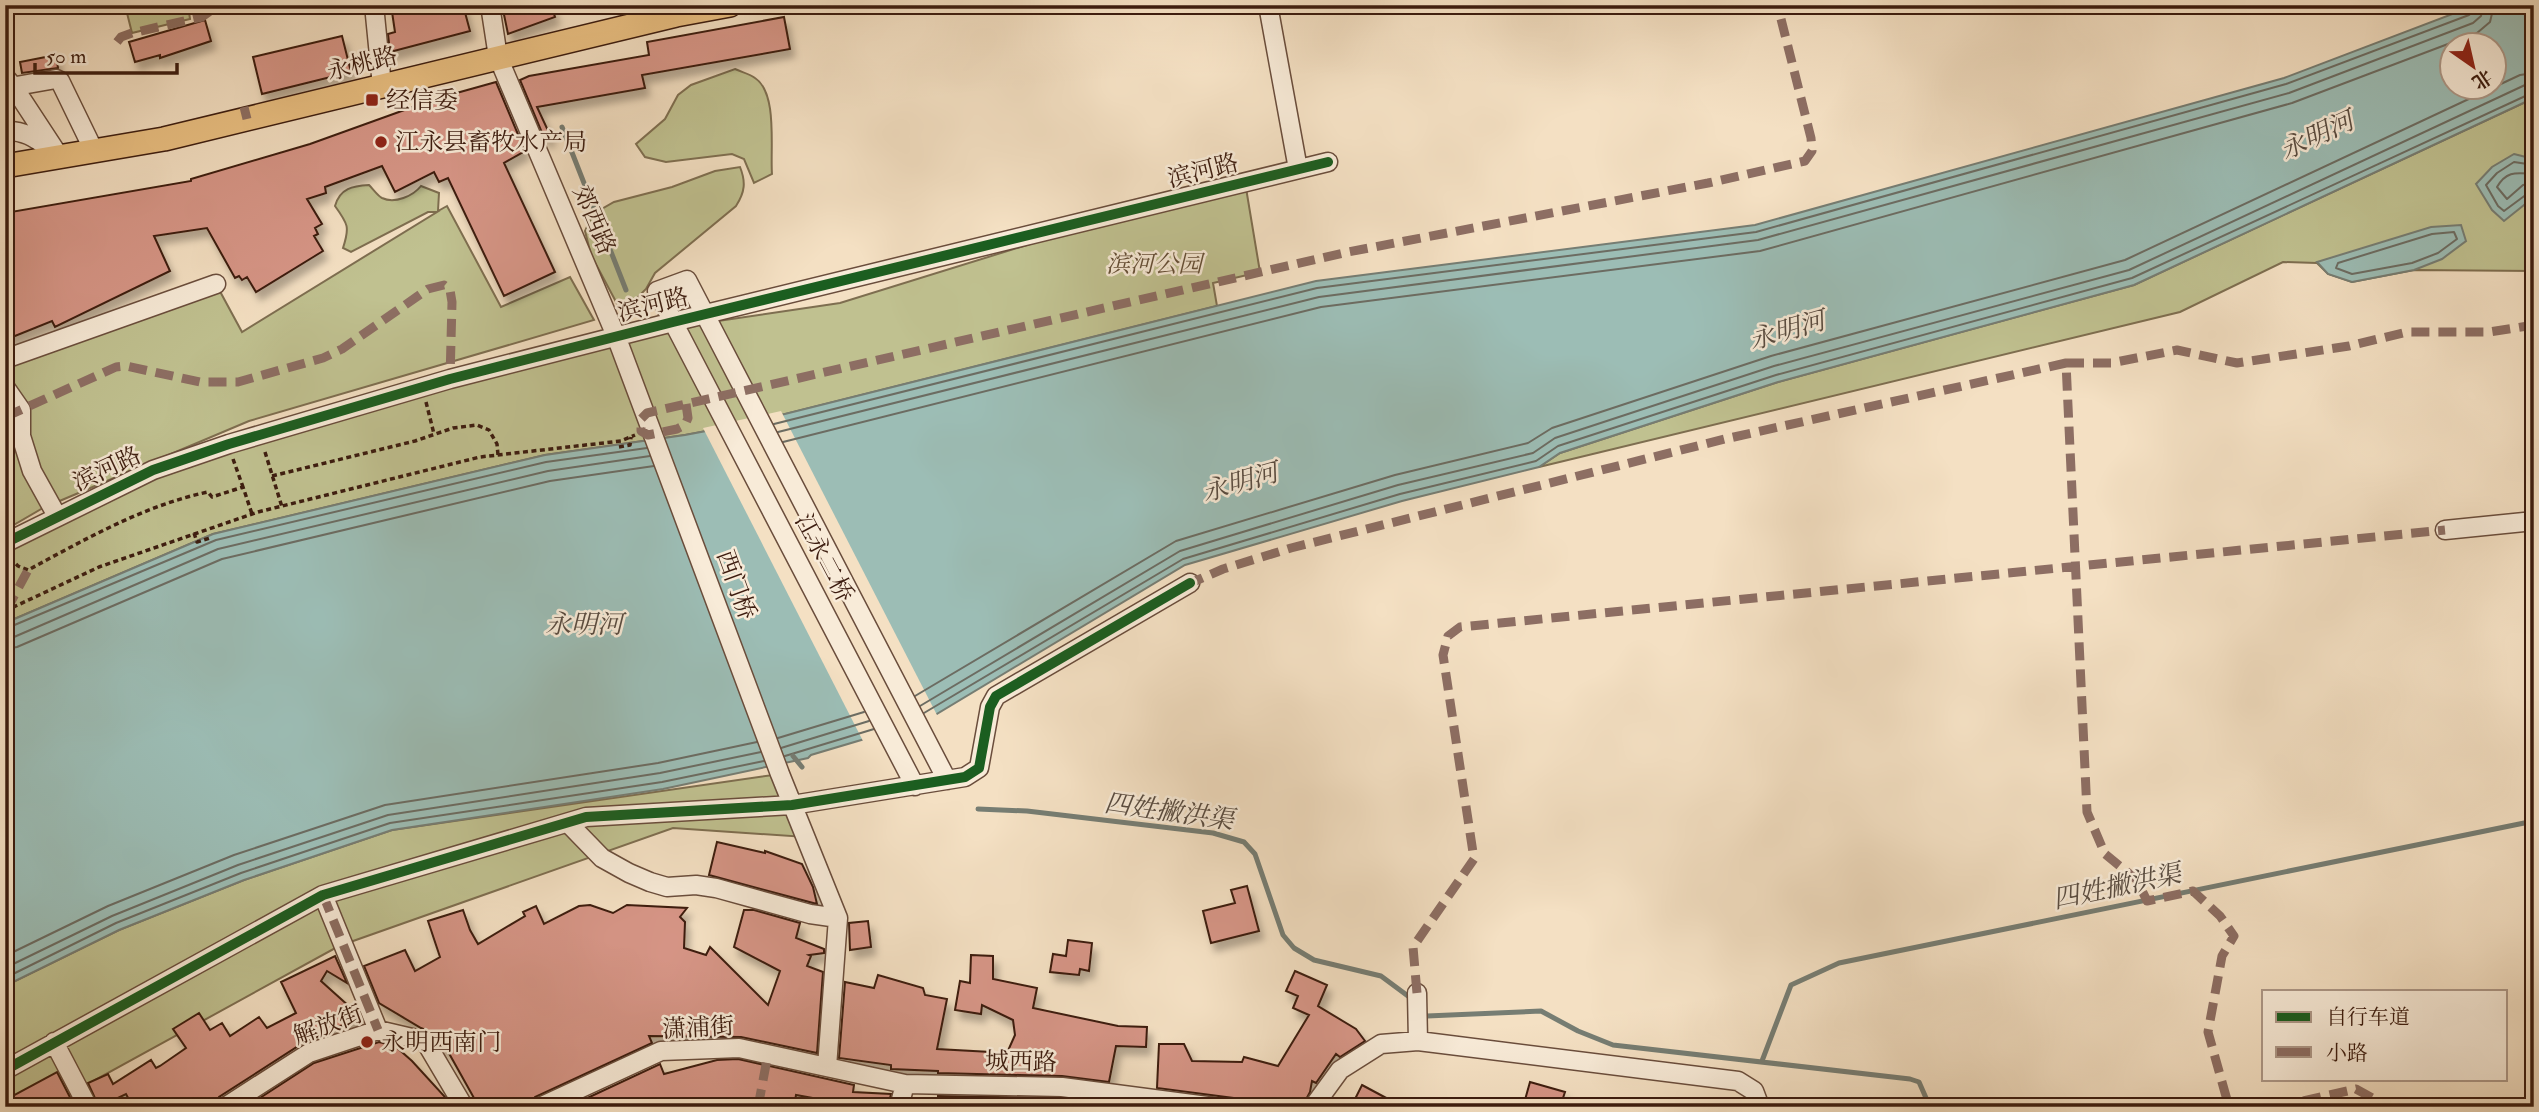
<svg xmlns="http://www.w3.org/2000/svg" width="2539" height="1112" viewBox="0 0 2539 1112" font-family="'IM FELL Double Pica','Noto Serif SC',serif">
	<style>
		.green { fill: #c0c190; stroke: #7e6e50; stroke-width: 2 }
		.water { fill: #9cbdb5; stroke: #767d73; stroke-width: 2; fill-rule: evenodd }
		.pier { fill: #f4e0c3 }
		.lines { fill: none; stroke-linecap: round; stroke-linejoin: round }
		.shore { stroke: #6c6c62; stroke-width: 2 }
		.stream { stroke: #767d73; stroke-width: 5 }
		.building { fill: #d69586; stroke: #3c1c0f; stroke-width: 2; filter: url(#shadow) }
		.minor-casing { stroke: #6a4d3c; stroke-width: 21 }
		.major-casing { stroke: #3c1c0f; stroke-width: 26 }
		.path { stroke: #3c1c0f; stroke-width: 3.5; stroke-dasharray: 5 3.5; stroke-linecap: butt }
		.minor { stroke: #f8ebd8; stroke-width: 18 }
		.major { stroke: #eac082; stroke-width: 23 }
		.quiet { stroke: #8d6e63; stroke-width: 9; stroke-dasharray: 18 9; stroke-linecap: butt }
		.cycleway-casing { stroke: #f8ebd8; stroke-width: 15 }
		.cycleway { stroke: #1b5e20; stroke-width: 10 }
		.poi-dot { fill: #8f2418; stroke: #f8ebd8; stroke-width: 2.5 }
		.labels { text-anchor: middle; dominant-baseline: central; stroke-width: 5; stroke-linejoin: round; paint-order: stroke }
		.street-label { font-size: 24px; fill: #3c1c0f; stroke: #f8ebd8 }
		.poi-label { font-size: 24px; fill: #3c1c0f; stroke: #f8ebd8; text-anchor: start }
		.park-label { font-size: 24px; font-style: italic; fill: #644e36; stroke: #f8ebd8 }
		.water-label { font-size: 26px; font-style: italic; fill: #594c41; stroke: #f8ebd8 }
	</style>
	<defs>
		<filter id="shadow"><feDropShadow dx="4.5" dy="8" stdDeviation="3.5" flood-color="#0004"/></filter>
	</defs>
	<rect width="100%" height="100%" fill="#f4e0c3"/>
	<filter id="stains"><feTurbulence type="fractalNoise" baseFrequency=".00286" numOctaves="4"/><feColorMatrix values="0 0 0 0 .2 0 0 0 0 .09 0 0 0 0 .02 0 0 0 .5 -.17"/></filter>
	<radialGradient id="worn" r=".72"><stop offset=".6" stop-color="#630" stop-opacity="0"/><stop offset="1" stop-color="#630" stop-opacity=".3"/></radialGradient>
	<path class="green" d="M125 5H188L190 19 132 33Z
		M735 69C741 72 750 74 755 78 778 93 770 149 772 174L754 183 744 159 732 154 666 162 645 157 636 144 665 119 678 95 691 85Z
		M2534 98V271L2414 270 2352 282 2328 274 2317 263 2283 262 2180 312 1539 467 1560 453 1778 382 2134 285Z
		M740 167C746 182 745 192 736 206L655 273 646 289 622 313 591 255 585 231 593 214 614 202 672 187 715 171Z
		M1245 182 1260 272 1213 283 1217 306 749 423 685 435 545 455 213 534 5 623V543L153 471 616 336 840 303 1175 199Z
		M369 185C373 189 378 196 382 198 395 204 413 196 421 186L439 193 438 211 447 206 501 307 570 277 594 320 249 421 43 508 5 530V359L216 284 242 332 437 212H428L351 252 343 248C350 227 348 224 335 206 340 188 353 186 369 185Z
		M780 774 805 837 673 828 339 946 46 1107H5V986L119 930 244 880 392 830Z"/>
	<path class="water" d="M2476 5H2534V98L2134 285 1778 382 1560 453 1539 467 1402 501 1185 565 925 721 811 755 808 758 663 789 392 830 244 880 119 930 5 986V623L213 534 545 455 685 435 749 423 1316 281 1755 225 2284 78ZM2452 46H2494V88H2452Z
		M2514 154 2534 159V197L2504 221 2492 210 2476 184 2492 167Z
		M2461 225 2466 241 2442 259 2414 270 2352 282 2328 274 2317 262 2431 227Z"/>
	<path class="pier" d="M781 411 938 717 927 724 864 743 703 428Z"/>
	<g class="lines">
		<path class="shore" d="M2534 165 2514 162 2497 173 2486 185 2498 206 2504 211 2527 194 2534 192
			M2534 174C2517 173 2507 170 2497 187L2507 199 2523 185 2534 183
			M2454 232 2457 239 2438 253 2412 263 2352 274 2336 268 2338 263 2432 234Z
			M774 424 1317 288 1756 232 2286 84 2469 15 2474 11 2475 5
			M778 432 1319 297 1758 240 2289 93 2473 23 2481 16 2483 5
			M783 442 1321 307 1760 251 2292 103 2477 33 2490 22 2494 5
			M5 629 216 540 546 462 647 448
			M5 638 14 637 218 549 548 471 650 456
			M5 649 17 647 222 559 550 481 654 466
			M915 696 1176 541 1395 475 1528 443 1552 428 1771 356 2125 260 2520 75 2534 73
			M920 706 1180 551 1398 485 1533 453 1555 438 1774 366 2129 270 2525 85 2534 83
			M924 713 1183 559 1400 494 1536 461 1558 446 1776 375 2132 278 2534 92
			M778 738 864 712
			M781 748 869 721
			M785 756 874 729
			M5 956 108 906 234 855 385 805 658 763 757 742
			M5 968 112 916 238 865 388 815 660 773 761 752
			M5 978 116 923 241 873 390 823 662 782 764 761"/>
		<path class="stream" d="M562 127 626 290
			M793 756 802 767
			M978 809 1027 811 1213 833 1244 842 1255 854 1283 935 1294 948 1314 960 1381 976 1412 999
			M1423 1012 1427 1016 1541 1011 1578 1031 1613 1045 1910 1079 1919 1082 1930 1107
			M1762 1061 1791 985 1839 963 2534 821"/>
	</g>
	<path class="building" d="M391 5H463L470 31 390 52 388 34 395 32Z
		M502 5H551L555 17 508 34Z
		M784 17 790 49 642 75 645 88 537 107 551 137 545 140 520 80 529 76 649 55 647 42Z
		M205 20 211 41 160 58V55L135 62 129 42Z
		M342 36 351 72 262 94 253 57Z
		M56 55 58 68 22 73 20 62Z
		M496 82 525 151 504 163 555 272 504 296 448 178 439 182 434 172 395 192 382 166 325 187 326 193 307 199 322 224 315 228 318 234 314 236 323 251 256 292 247 277 242 280 239 276 235 278 207 228 154 236 170 271 55 327 52 321 5 340V213L191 181V179L310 144 435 99Z
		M717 842 765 853V851L802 864 813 887 817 904 709 875Z
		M1247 886 1259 931 1211 943 1203 911 1235 903 1231 890Z
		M590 905 613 913 627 905 687 908 680 917 685 922 684 948 706 955 710 947 768 1005 780 971 734 947 744 910H754L800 923 796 938 824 949V953L809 955 811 956 807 966 823 972 817 1053 741 1037 649 1036 652 1043 535 1097 529 1107H479L446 1048 443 1050 431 1032 421 1028 379 1003 364 966 405 950 415 971 440 957 428 921 463 910 470 930 478 944 525 916 523 912 536 906 544 924 579 906Z
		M868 921 871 947 850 950 849 923Z
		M1068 940 1092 943 1089 971 1080 969 1079 975 1050 972 1053 954 1066 956Z
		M971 955 993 956V979L1037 988 1033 1008 1118 1026 1147 1027 1146 1047 1116 1046 1109 1082 1062 1076 938 1073V1071L891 1069V1065L839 1058 845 982 874 988 878 975 923 988 925 995 947 999 937 1049 991 1052 1003 1062 1015 1035 1013 1020 982 1005 981 1014 955 1010 960 981 970 983Z
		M335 956 347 983 327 971 321 981 361 1017 303 1043 219 1097 214 1107H133L126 1094 99 1107 88 1083 108 1074 113 1084 151 1060 156 1068 160 1066 186 1048 173 1029 199 1013 210 1030 222 1023 230 1036 259 1017 267 1028 296 1013 281 982Z
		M1295 971 1327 985 1318 1006 1356 1029 1365 1041 1340 1057 1336 1054 1316 1083 1312 1081 1310 1092 1302 1107 1157 1088 1159 1044H1184L1192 1061 1242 1062 1244 1057 1278 1066 1309 1015 1293 1008 1298 996 1286 991Z
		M379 1042 395 1046 412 1061 445 1097 451 1107H246L314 1063Z
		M738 1059 854 1085 853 1092 891 1094 888 1107H823L824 1100 796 1095 794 1107H568L660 1064 664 1074 717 1060Z
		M57 1072 75 1107H5V1100Z
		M1530 1082 1565 1092 1560 1107H1523Z
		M1362 1085 1403 1107H1351Z
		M938 1096 1061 1098 1105 1104 1104 1107H938Z"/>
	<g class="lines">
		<g class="minor-casing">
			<path id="minor" d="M374 5 382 86
				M490 5 498 57 616 336 780 774 838 918 827 1067
				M1268 5 1298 169
				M6 78 15 89 57 153
				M5 88 56 79 60 81 94 151
				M5 131C24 130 35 138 49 148
				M5 359 216 284
				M5 387 21 410V436L32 471 57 516
				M2445 530 2534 521
				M5 543 153 470 229 444 450 379 673 322 1328 162
				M915 786 657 291 687 280 947 780
				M568 823 602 858 629 873 650 882 667 887 696 885 716 888 810 914 838 918
				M323 895 378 1030
				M1417 993 1418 1041
				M54 1042 88 1107
				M5 1070 323 895 586 817 792 805 965 777 979 768 990 707 996 696 1190 583
				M225 1107 309 1053 378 1030 425 1041 464 1107
				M540 1107 661 1051 739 1048 905 1084 1062 1087 1215 1107
				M899 1107 905 1084
				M1313 1107 1340 1070 1381 1044 1418 1041 1738 1081 1754 1091 1760 1107"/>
		</g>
		<g class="major-casing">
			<path id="major" d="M5 166 164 139 676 15 730 5"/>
		</g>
		<path class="path" d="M426 402 434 434
			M619 447 630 445 631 437
			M265 452 282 507
			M233 459 243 487
			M272 476 415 441 453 428 477 425 489 430 497 444 498 455
			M194 533 197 542 210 538
			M10 558 18 566 28 570C84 540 145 505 208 492L212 497 243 487 252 514
			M5 611 99 567 258 512 480 457 621 441 635 435"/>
		<use href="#minor" class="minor"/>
		<use href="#major" class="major"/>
		<path class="quiet" d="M142 5 156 9 186 5
			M1819 5 1821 9
			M117 42 121 37 132 33 202 17 210 11V5
			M244 107 247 119
			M2066 363H2111L2177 350 2237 363 2349 346 2407 332H2489L2534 325
			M686 404 688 418 685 425 677 429 648 435 641 431V419L647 413 1348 252 1708 183 1805 161 1812 151 1811 138 1780 15 1788 5
			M5 417 116 367 126 366 200 382H238L323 358 342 349 428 289 444 285 450 290 452 302 450 379
			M1186 585 1223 569 1291 548 1725 439 2066 363 2087 812 2105 854 2137 880 2147 901 2193 891 2220 916 2234 936 2222 956 2208 1032 2229 1107
			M6 611 28 570
			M323 895 378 1030
			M1417 993 1413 947 1474 859 1443 655 1448 636 1460 627 2445 530
			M758 1107 768 1054
			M2277 1107 2356 1089 2389 1107"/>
		<g class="cycleway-casing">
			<path id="cycleway" d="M5 543 153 470 229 444 450 379 673 322 1328 162
				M5 1070 323 895 586 817 792 805 965 777 979 768 990 707 996 696 1190 583"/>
		</g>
		<use href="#cycleway" class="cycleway"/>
	</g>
	<g class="poi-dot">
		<rect x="365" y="93" width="14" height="14" rx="3.5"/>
		<circle cx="381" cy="142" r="7"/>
		<circle cx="367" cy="1042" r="7"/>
	</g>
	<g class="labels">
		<g class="street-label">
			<text transform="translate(362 64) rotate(-14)">永桃路</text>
			<text transform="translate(1203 171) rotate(-14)">滨河路</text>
			<text transform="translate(594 220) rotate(67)">郊西路</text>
			<text transform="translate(653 305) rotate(-14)">滨河路</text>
			<text transform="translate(107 469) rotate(-25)">滨河路</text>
			<text transform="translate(824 558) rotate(62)">江永二桥</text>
			<text transform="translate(736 585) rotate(70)">西门桥</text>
			<text transform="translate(328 1025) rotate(-20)">解放街</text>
			<text transform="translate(698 1028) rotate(-3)">潇浦街</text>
			<text transform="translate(1021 1062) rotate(1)">城西路</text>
		</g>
		<g class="poi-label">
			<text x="386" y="100">经信委</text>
			<text x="395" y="142">江永县畜牧水产局</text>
			<text x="381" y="1042">永明西南门</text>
		</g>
		<g class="park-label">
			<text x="1154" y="264">滨河公园</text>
		</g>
		<g class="water-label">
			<text transform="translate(2317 136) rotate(-25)">永明河</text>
			<text transform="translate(1787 331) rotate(-16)">永明河</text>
			<text transform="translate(1240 483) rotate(-16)">永明河</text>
			<text x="584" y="625">永明河</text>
			<text transform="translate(1169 812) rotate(8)">四姓撇洪渠</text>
			<text transform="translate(2117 887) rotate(-12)">四姓撇洪渠</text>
		</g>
	</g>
	<rect width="2539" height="1112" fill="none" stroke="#f4e0c3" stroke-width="28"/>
	<rect x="7" y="7" width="2525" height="1098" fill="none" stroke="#3c1c0f" stroke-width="3.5"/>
	<rect x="14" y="14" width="2511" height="1084" fill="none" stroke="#3c1c0f" stroke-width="2"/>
	<rect x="2262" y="990" width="245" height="91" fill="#f8ebd8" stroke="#ad9888" stroke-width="2"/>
	<rect x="2276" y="1012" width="35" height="10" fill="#1b5e20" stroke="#ad9888" stroke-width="2"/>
	<text x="2326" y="1024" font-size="21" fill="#3c1c0f">自行车道</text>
	<rect x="2276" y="1047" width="35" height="10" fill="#8d6e63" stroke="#ad9888" stroke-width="2"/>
	<text x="2326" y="1060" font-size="21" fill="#3c1c0f">小路</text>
	<g transform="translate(2473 66) rotate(146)"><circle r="33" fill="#f8ebd8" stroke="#ad9888" stroke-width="2"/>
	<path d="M0-5L12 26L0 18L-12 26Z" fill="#8f2418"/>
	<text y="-10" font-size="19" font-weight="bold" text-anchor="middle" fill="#3c1c0f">北</text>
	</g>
	<path d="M35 63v10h142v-10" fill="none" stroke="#3c1c0f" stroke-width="3.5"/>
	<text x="46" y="63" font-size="21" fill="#3c1c0f" stroke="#f8ebd8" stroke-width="5" paint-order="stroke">50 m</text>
	<rect width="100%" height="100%" filter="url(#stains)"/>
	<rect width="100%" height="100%" fill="url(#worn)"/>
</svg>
